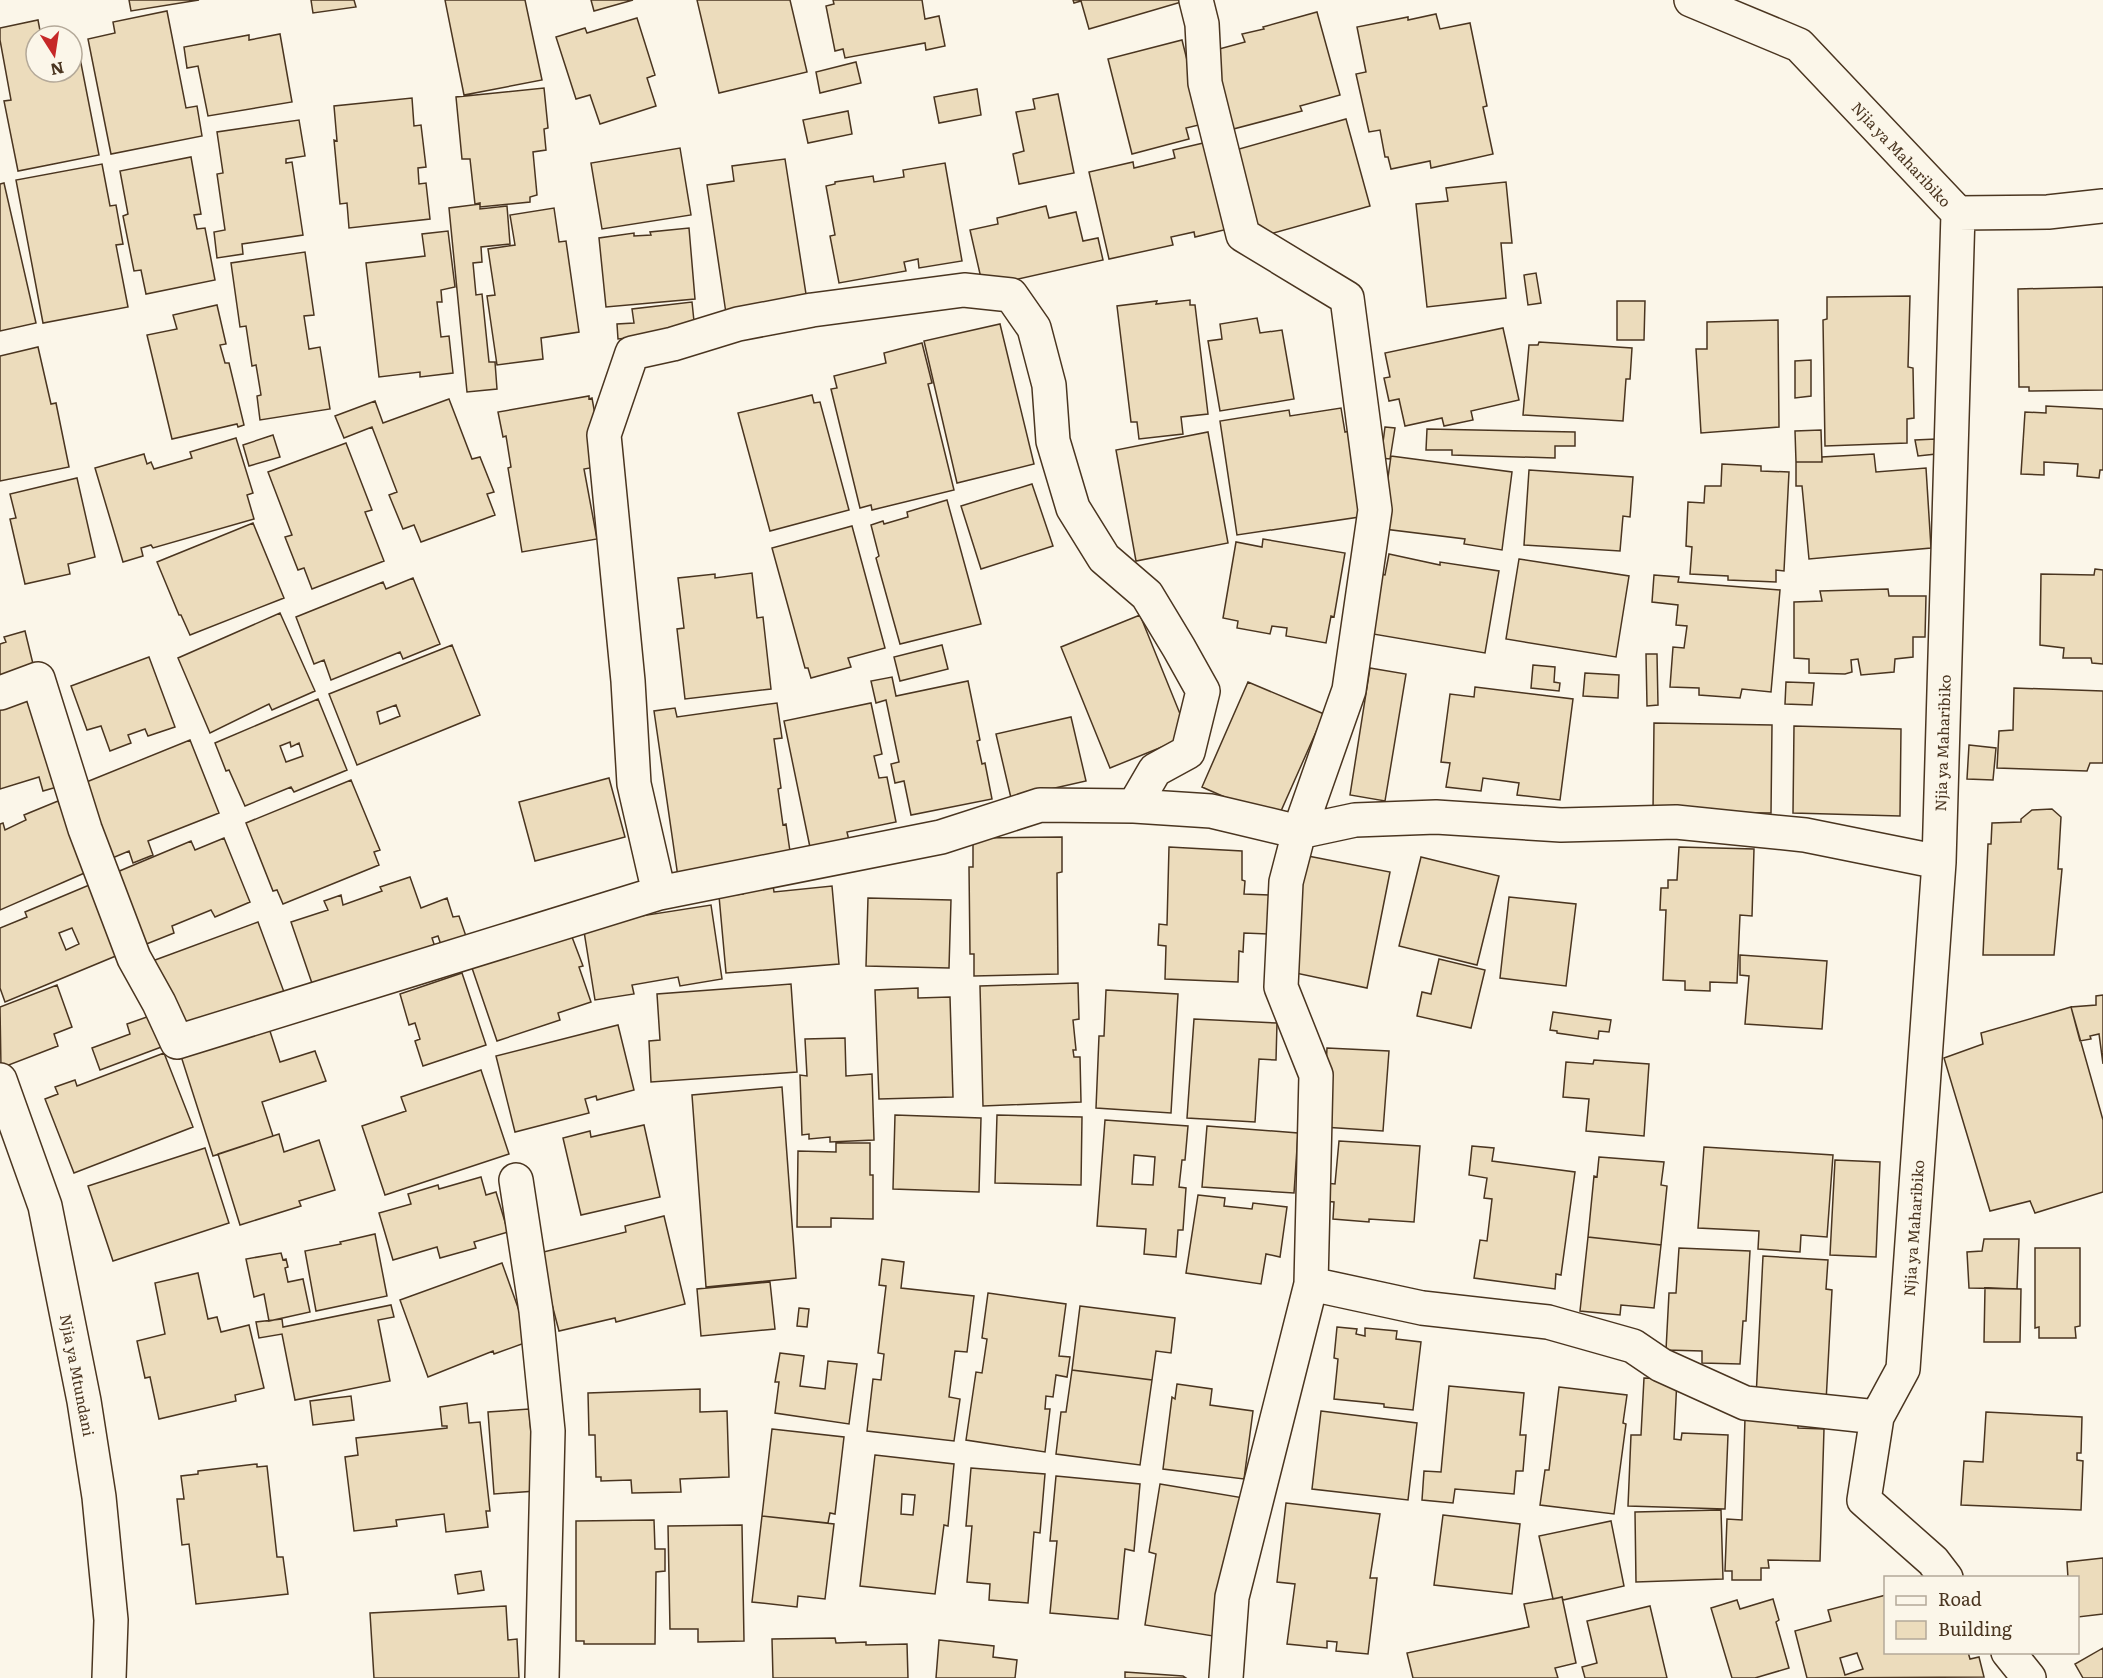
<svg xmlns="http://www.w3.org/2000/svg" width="2103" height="1678" viewBox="0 0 2103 1678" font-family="Literata,serif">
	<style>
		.building { fill: #ecdcbc; stroke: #4a3520; stroke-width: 1.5; fill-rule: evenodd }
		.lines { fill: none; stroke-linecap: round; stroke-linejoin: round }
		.minor-casing { stroke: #4a3520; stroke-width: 36 }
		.minor { stroke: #fbf6e9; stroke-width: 33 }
		.labels { text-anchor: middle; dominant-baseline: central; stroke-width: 4.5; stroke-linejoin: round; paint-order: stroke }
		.street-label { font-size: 15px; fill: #4a3520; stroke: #fbf6e9 }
	</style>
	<rect width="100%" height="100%" fill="#fbf6e9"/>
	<path class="building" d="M129 0H199L131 11Z
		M311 0H354L356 7 313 13Z
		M445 0H525L542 80 464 95Z
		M591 0H633L594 11Z
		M697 0H790L807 72 719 93Z
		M833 0H922L925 19 939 16 945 46 926 50 925 43 845 58 843 49 835 51 826 6 834 4Z
		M1073 0H1188L1089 29 1081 1 1074 3Z
		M167 11 186 108 197 106 202 136 111 154 88 39 115 33 113 22Z
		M1317 12 1340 95 1300 106 1302 111 1222 132 1208 52 1245 42 1242 34 1264 29 1263 27Z
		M1436 14 1440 29 1470 23 1487 106 1483 107 1493 154 1431 168 1430 161 1391 169 1388 157H1385L1380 130 1369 132 1356 74 1366 72 1357 27 1408 17V20Z
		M637 18 655 75 647 78 656 106 600 124 590 95 576 99 556 37 585 28 587 33Z
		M38 20 41 36H36V72H72V50L78 48 99 155 18 171 4 101 11 100 0 40V28Z
		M280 34 292 102 208 116 198 66 187 68 184 47 249 35V40Z
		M1182 40 1203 124 1186 128 1189 139 1132 154 1108 59Z
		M856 62 861 83 820 93 816 72Z
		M544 88 548 128 544 129 546 150 533 152 537 195 530 197V202L480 207V203L475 204 470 159H462L456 97Z
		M977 89 981 115 939 123 934 97Z
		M1058 94 1074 173 1019 184 1013 154 1024 151 1016 112 1035 109 1033 99Z
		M412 98 414 126 421 125 426 167 418 168 419 184 426 183 430 219 349 228 347 203 340 204 334 140 337 141 334 106Z
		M848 111 852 134 808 143 803 120Z
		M1346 119 1370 206 1256 238 1232 151Z
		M299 120 305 156 286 159V163L292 162 303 235 242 244 243 254 217 258 214 232 225 230 217 174 223 173 217 132Z
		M1212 141 1232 228 1195 237 1194 232 1171 237 1173 245 1109 259 1089 172 1133 162 1134 168 1175 158 1173 150Z
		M680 148 691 215 602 229 591 163Z
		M191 157 201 214 194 215 197 229 205 228 215 280 146 294 141 270 134 271 123 216 128 214 120 171Z
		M785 159 808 307 727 320 707 185 734 181 732 166Z
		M945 163 962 261 919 268 918 259 904 262 906 271 839 283 830 236 835 235 826 186 835 184V182L873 176 874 182 904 177 903 170Z
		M102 164 110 206 116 205 123 244 116 245 128 307 43 323 16 180Z
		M1506 182 1512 243H1501L1506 298 1427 307 1416 204 1448 201 1446 188Z
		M4 183 36 323 0 331V184Z
		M480 204V209L507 206 510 244 481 247 482 262 473 263 476 295 482 294 489 362H495L497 389 467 392 449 208Z
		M1046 206 1049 218 1076 212 1083 241 1098 238 1103 260 983 287 970 230 998 224 997 218Z
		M554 208 559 242 566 241 579 332 541 338 543 359 497 365 487 296 495 295 488 249 515 245 510 215Z
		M689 228 695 299 606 307 599 238 634 233V236L651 235 650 232Z
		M448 231 455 287 441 290 442 302H437L441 337 449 336 453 373 420 377V372L379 377 366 263 425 256 422 234Z
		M305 252 314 315 304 316 309 349 320 347 330 409 260 420 257 396 261 395 256 365 252 366 246 326 240 327 231 263Z
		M1536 273 1541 303 1528 305 1524 275Z
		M2103 287V390L2029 391V387H2019L2018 289Z
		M1910 296 1908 367 1913 368 1914 418 1907 419V443L1825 446 1823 320 1827 319V297Z
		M1190 300V305H1195L1208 414 1181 417 1183 434 1139 439 1137 422H1131L1117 306 1157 301 1156 304Z
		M1617 301H1645L1644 340H1617Z
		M692 302 695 331 618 339 617 324 634 323 632 309Z
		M217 305 226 344 220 345 225 363H229L244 425 238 427 237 424 172 439 147 335 177 329 173 315Z
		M1257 318 1260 333 1282 330 1294 399 1220 411 1208 341 1222 339 1220 324Z
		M1778 320 1779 427 1701 433 1696 349H1707V322Z
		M1000 324 1034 464 957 483 924 341Z
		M1503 328 1519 400 1471 411 1473 420 1444 426 1442 418 1405 426 1399 399 1389 401 1384 378 1390 377 1385 353Z
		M1539 342 1632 348 1630 379H1626L1623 421 1523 415 1529 345H1538Z
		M922 343 932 383 928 384 954 490 872 510 871 505 860 508 831 389 837 388 834 376 886 363 884 353Z
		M38 347 51 404 56 403 69 467 0 481V356Z
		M1811 360V396L1795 398V361Z
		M812 395 814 403 820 402 849 510 770 531 738 413Z
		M589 396V399L592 398 599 437 601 466 584 469 597 539 522 552 508 468 511 467 506 436 503 437 498 412Z
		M449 399 472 459 480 457 494 492 487 494 495 515 421 542 414 525 403 529 389 495 397 492 372 427 344 438 335 416 375 401 383 423Z
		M2046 406 2103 409V470H2100L2099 478 2077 476 2078 464 2044 462V475L2021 474 2025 412 2046 413Z
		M1341 408 1345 432 1354 430 1366 516 1237 535 1220 421 1289 410 1290 416Z
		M1385 427 1395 428 1390 459 1381 458Z
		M1427 429 1575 432V446H1555V458L1452 455V450H1426Z
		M1821 430 1822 462H1796L1795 431Z
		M1208 432 1228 543 1136 561 1116 450Z
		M273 435 280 457 249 466 243 445Z
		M236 438 253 493 247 495 254 519 153 548 151 545 141 548 143 556 123 562 95 468 144 454 147 464 151 462 154 469 192 458 190 452Z
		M1936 439V454L1918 456 1915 440Z
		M346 443 372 510 365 512 384 561 312 589 304 568 298 570 285 537 292 535 268 472Z
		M1874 454 1876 472 1926 468 1931 548 1809 559 1802 486H1796V462H1822V457Z
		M1391 456 1512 472 1502 550 1464 544 1465 539 1384 529V506Z
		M1722 464 1761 466V471L1789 472 1784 571 1776 570V582L1728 580V576L1690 574 1692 547 1686 546 1688 502 1704 503 1705 486H1721Z
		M1529 470 1633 477 1630 517 1623 516 1620 551 1524 545Z
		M77 478 95 557 68 564 70 574 25 584 10 519 16 518 10 494Z
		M1032 484 1053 546 981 569 961 506Z
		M947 500 981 624 900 644 876 558 879 556 871 525 883 521 884 524 908 517 907 512Z
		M253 523 284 598 190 635 181 615H179L157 562Z
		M852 526 885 648 848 658 851 667 811 678 808 668H805L772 548Z
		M1263 539 1345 553 1334 617 1331 616 1326 643 1286 636 1287 628 1272 626 1270 634 1237 628 1238 621 1223 618 1236 542 1262 547Z
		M1389 554 1440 565V562L1499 571 1485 653 1367 633 1378 574 1385 575Z
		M1519 559 1629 576 1616 657 1506 639Z
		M2095 569 2103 570V664L2092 663 2091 658H2063L2064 648 2040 645 2041 574 2094 575Z
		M752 573 757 618 763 617 771 689 685 699 677 629 684 628 678 578 715 574V578Z
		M1654 575 1679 577 1678 582 1780 590 1771 692 1742 689 1740 698 1699 695V688L1670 687 1673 647 1684 648 1687 626 1676 625 1678 605 1652 602Z
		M413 578 440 644 403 659 400 652 331 680 324 660 314 664 296 617 383 582 386 589Z
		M1888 589 1889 596H1926L1925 637H1913V657L1895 659 1894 672 1861 675 1858 659 1851 660 1852 672 1845 674 1809 673V659L1794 658V602L1822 601 1820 591Z
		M280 613 315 691 272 710 269 704 210 733 178 658Z
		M1140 615 1189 736 1110 768 1061 647Z
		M25 631 34 668 0 676V644L6 642 4 637Z
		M452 645 480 715 357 765 329 694ZM396 705 400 716 380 724 377 712Z
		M942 645 948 669 900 681 894 657Z
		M1646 654H1657L1658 705 1647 706Z
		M149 657 175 727 148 736 145 729 128 735 131 743 110 751 101 726 87 730 71 686Z
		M1533 665 1555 667 1554 682 1560 683 1559 691 1531 688Z
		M1370 668 1406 674 1385 801 1350 795Z
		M1585 673 1619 675 1618 698 1583 696Z
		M892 677 896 696 968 681 980 740 977 741 982 764 985 763 992 799 911 815 904 781 895 783 891 764 899 762 886 700 876 703 871 681Z
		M1248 682 1324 714 1277 820 1202 787Z
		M1786 682 1814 683 1812 705 1785 704Z
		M1475 687 1573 699 1560 800 1517 795 1519 783 1483 778 1481 791 1446 787 1450 763 1441 762 1450 694 1474 697Z
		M2014 688 2103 691V763H2090L2087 771 1997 768 1999 731 2013 730Z
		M31 690 37 711 31 712 46 760 57 756 64 785 43 791 39 777 0 789V704Z
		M318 699 347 770 294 792 291 787 245 806 229 770 226 771 215 743ZM290 742 291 747 299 743 303 756 286 762 280 746Z
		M777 703 782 738 774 739 781 788 778 789 783 825 786 824 792 865 678 877 654 711 675 708 677 717Z
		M871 703 882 754 874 756 879 778 887 777 896 822 847 832 851 849 812 857 784 721Z
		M1071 717 1086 781 1011 798 996 734Z
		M1654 723 1772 725 1771 813 1653 812Z
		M1794 726 1901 729 1900 816 1793 813Z
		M190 740 219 813 148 841 153 855 133 863 129 851 110 859 84 783Z
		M1969 745 1996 748 1993 780 1967 779Z
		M609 778 625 837 535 861 519 802Z
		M351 780 380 850 374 852 379 865 283 904 277 890 273 891 246 823Z
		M58 801 89 871 0 910V824L3 823 5 830 26 820 24 815Z
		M2052 809 2061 817 2058 869H2062L2054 955H1983L1988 844H1991L1992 823 2021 822V819L2032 810Z
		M1062 837V872L1057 873 1058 974 974 976V954H970L969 867H973V841L981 838Z
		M224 838 250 902 215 917 211 910 172 926 174 933 139 947 110 875 191 841 195 850Z
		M1169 847 1242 851V880L1245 881 1244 894 1269 895 1268 934 1244 933 1243 952 1239 951 1238 982 1165 979 1166 946 1158 945 1159 924 1167 925Z
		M1679 847 1754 849 1752 916 1740 915 1737 983 1710 982V991L1685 990V981L1663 980 1666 910H1660L1661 888H1668V880H1677Z
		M1308 856 1390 872 1367 988 1286 971Z
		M1421 857 1499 876 1477 965 1399 946Z
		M410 877 421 908 447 898 453 917 459 916 468 942 443 951 438 936 432 938 436 950 315 992 291 922 328 910 324 901 341 895 343 905 382 891 380 887Z
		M94 883 123 953 5 1002 0 988V928L27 917 25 912ZM72 928 79 944 66 950 59 933Z
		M773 885 774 892 832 886 839 964 726 973 719 896 743 894 742 887Z
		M1509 897 1576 904 1566 986 1500 978Z
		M868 898 951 900 949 968 866 966Z
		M711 905 722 979 680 986 678 977 632 985 634 994 595 1000 583 925Z
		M258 922 284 992 173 1034 147 963Z
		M572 937 583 966 579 967 591 1002 558 1013 560 1020 497 1041 472 968Z
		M1740 955 1827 961 1822 1029 1745 1024 1749 976 1740 975Z
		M1439 959 1485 970 1471 1028 1417 1016 1422 992 1431 994Z
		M462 973 486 1045 423 1066 415 1041 420 1039 415 1023 409 1025 400 994Z
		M1078 983 1079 1019 1073 1020 1076 1050H1073L1074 1057H1080L1081 1102 983 1106 980 986Z
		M791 984 797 1072 651 1082 649 1041 660 1040 657 994Z
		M57 985 72 1027 54 1034 58 1046 1 1068 0 1007Z
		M918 988V998L950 997 953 1097 879 1099 875 990Z
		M1106 990 1178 994 1171 1113 1096 1108 1099 1036H1104Z
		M2103 995V1064L2099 1034 2090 1036 2091 1039 2080 1041 2071 1007 2096 1005V996Z
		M2071 1007 2103 1120V1192L2035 1213 2030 1201 1990 1211 1944 1058 1983 1044 1981 1033Z
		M161 1012 172 1043 100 1070 92 1048 130 1034 127 1024Z
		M1553 1012 1611 1020 1609 1032 1599 1031 1598 1039 1557 1033V1031L1550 1030Z
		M1194 1019 1277 1023 1276 1060 1259 1059 1255 1122 1187 1118Z
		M267 1022 280 1062 315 1051 326 1081 262 1102 273 1136 213 1156 180 1053Z
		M618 1025 634 1090 597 1100 596 1096 585 1099 589 1113 515 1132 496 1056Z
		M845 1038 846 1076 872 1074 874 1140 830 1142V1137L809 1139V1134L802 1135 800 1075 807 1076 805 1039Z
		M1327 1048 1389 1051 1383 1131 1323 1127Z
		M164 1053 193 1127 74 1173 45 1099 58 1094 55 1087 75 1080 77 1086Z
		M1594 1060 1649 1064 1644 1136 1586 1131 1589 1099 1563 1097 1566 1062 1593 1064Z
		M481 1070 509 1154 385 1195 362 1126 406 1111 401 1097Z
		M782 1087 796 1278 706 1287 692 1095Z
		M895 1115 981 1118 979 1192 893 1189Z
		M997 1115 1082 1117 1081 1185 995 1183Z
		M1105 1120 1188 1126 1185 1160H1182L1179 1187 1186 1188 1183 1230H1178L1176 1257 1144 1254 1146 1229 1097 1226ZM1134 1155 1155 1157 1153 1185 1132 1184Z
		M644 1125 660 1197 581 1215 563 1138 590 1131 591 1137Z
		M1207 1126 1298 1133 1294 1193 1202 1187Z
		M279 1134 284 1152 319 1140 335 1190 299 1201 301 1206 240 1225 218 1154Z
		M1339 1141 1420 1146 1414 1222 1369 1219V1222L1333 1219 1334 1202 1323 1201 1325 1183 1335 1184Z
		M836 1143H870V1175H873V1219L831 1218V1227H797L798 1151 836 1152Z
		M1472 1146 1494 1148 1492 1161 1575 1172 1561 1275 1556 1274 1555 1289 1474 1278 1480 1240 1487 1241 1492 1199 1484 1198 1487 1178 1469 1175Z
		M1704 1147 1833 1155 1827 1237 1801 1235 1800 1252 1758 1249 1759 1231 1698 1228Z
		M205 1148 229 1223 113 1261 88 1186Z
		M1599 1157 1664 1162 1661 1185 1667 1186 1661 1245 1588 1237 1594 1176 1597 1177Z
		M1835 1160 1880 1162 1876 1257 1830 1255Z
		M481 1177 486 1195 496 1192 508 1232 474 1242 476 1248 440 1258 437 1247 393 1260 379 1213 411 1204 408 1194 438 1185 439 1189Z
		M1198 1195 1225 1198 1224 1206 1252 1209 1253 1203 1287 1207 1280 1257 1266 1254 1261 1284 1186 1273Z
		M664 1216 685 1304 616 1322 615 1318 559 1331 549 1293 531 1255 626 1232 625 1226Z
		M375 1234 387 1296 316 1311 305 1251 341 1244 340 1242Z
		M1588 1237 1661 1245 1654 1308 1621 1305 1620 1315 1580 1311Z
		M1984 1239H2019L2017 1289 1969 1288 1967 1252 1982 1251Z
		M1679 1248 1750 1251 1746 1321H1743L1740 1364 1702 1363V1351L1666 1350 1669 1293H1676Z
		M2035 1248H2080V1326L2075 1327 2076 1338H2039V1327L2035 1328Z
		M281 1253 283 1260 286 1259 288 1267 285 1268 288 1282 303 1279 310 1312 269 1321 264 1294 254 1297 246 1259Z
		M1763 1256 1828 1260 1826 1289 1832 1290 1826 1402 1756 1398Z
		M882 1259 904 1262 901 1288 974 1296 967 1352 955 1351 949 1397 960 1399 954 1441 867 1431 873 1379 881 1380 884 1354 878 1353 886 1286 879 1285Z
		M502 1263 530 1341 494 1354 493 1351 428 1377 400 1300Z
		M198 1273 208 1319 217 1317 221 1332 249 1325 264 1388 235 1395 236 1401 159 1419 150 1377 145 1378 137 1341 165 1334 155 1283Z
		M770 1282 775 1329 701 1336 697 1289Z
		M1985 1288 2021 1289 2020 1342H1984Z
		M988 1293 1066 1304 1059 1356 1070 1357 1067 1377 1056 1375 1053 1397 1046 1396 1045 1409H1050L1045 1452 966 1440 976 1372 982 1373 987 1339 982 1338Z
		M391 1305 394 1317 378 1320 390 1381 295 1400 282 1334 259 1338 256 1322 282 1319 283 1327Z
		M1080 1306 1175 1318 1171 1353 1156 1351 1152 1380 1072 1370Z
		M799 1308 809 1309 807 1327 797 1326Z
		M1337 1327 1357 1329 1356 1334 1365 1336V1328L1397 1331 1396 1339 1421 1342 1413 1410 1384 1407V1404L1334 1399 1338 1359 1334 1358Z
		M780 1353 804 1356 800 1386 825 1389 828 1361 857 1364 849 1424 775 1413 779 1382H775Z
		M1072 1370 1152 1380 1140 1465 1056 1454 1061 1412H1066Z
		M1644 1378 1677 1379 1674 1439 1681 1440 1682 1433 1728 1435 1725 1509 1628 1506 1631 1435H1641Z
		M1177 1384 1212 1389 1210 1405 1253 1411 1244 1479 1163 1469 1172 1397 1175 1399Z
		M1449 1386 1524 1393 1520 1435H1526L1523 1471H1516L1514 1494 1455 1489 1453 1503 1422 1500 1424 1471 1441 1472Z
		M1559 1387 1627 1395 1623 1423 1626 1424 1614 1514 1540 1505 1545 1470H1549Z
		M700 1389V1412L727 1411 729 1477 680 1479 681 1492 632 1493 631 1480 601 1481V1477H596L595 1435H589L588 1393Z
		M351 1396 354 1420 313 1425 310 1401Z
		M467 1403 469 1423 480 1422 490 1511H486L488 1527 446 1532 444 1514 396 1520 397 1526 354 1531 345 1457 358 1455 356 1438 447 1428V1426H442L440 1407Z
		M529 1409 536 1491 494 1494 488 1412Z
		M1321 1411 1417 1423 1408 1500 1312 1489Z
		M1986 1412 2082 1417 2081 1453H2077V1460L2083 1461 2081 1510 1961 1505 1964 1461 1983 1462Z
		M1745 1418 1798 1420V1428L1824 1429 1820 1561 1768 1560 1769 1568H1761V1580H1732V1571H1725L1727 1519 1742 1520Z
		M772 1429 844 1437 835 1514 830 1513 828 1523 762 1516Z
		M875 1455 954 1464 948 1526 944 1525 935 1594 860 1586ZM902 1494 915 1495 913 1515 901 1514Z
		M257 1464V1467L267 1466 277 1557H283L288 1594 196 1604 189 1544 182 1545 177 1499H184L181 1476 198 1474V1471Z
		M971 1468 1045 1474 1040 1533 1034 1532 1028 1603 989 1600 990 1584 967 1582 972 1526H966Z
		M1056 1476 1140 1484 1134 1551 1125 1549 1118 1619 1050 1613 1057 1541H1050Z
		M1160 1484 1244 1498 1213 1636 1145 1625 1156 1554 1149 1552Z
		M1286 1503 1380 1514 1370 1578H1377L1368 1654 1336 1651 1337 1642 1327 1641V1648L1287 1644 1295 1584 1277 1582Z
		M1721 1510 1723 1579 1636 1582 1635 1512Z
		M1443 1515 1520 1524 1512 1594 1434 1585Z
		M762 1516 834 1524 825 1599 798 1596 797 1607 752 1602Z
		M654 1520 655 1549H665V1571L656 1572 655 1644H584V1641H576V1521Z
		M1611 1521 1624 1586 1563 1600 1562 1597 1553 1599 1539 1536Z
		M742 1525 744 1641 698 1642V1629H670L668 1526Z
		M2103 1558V1614L2078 1617V1578H2068L2067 1562Z
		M481 1571 484 1590 458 1594 455 1575Z
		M1886 1595V1652H1968L1970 1659 1979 1657 1984 1677 1807 1678 1795 1631 1831 1621 1828 1610ZM1857 1653 1863 1669 1845 1675 1840 1658Z
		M1562 1597 1576 1663 1555 1668 1558 1678H1413L1407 1653 1529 1627 1524 1604Z
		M1773 1599 1779 1620 1776 1622 1789 1668 1755 1678H1732L1711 1608 1737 1600 1740 1609Z
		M506 1606 508 1640 517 1639 519 1678H374L370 1613Z
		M1650 1606 1667 1678H1585L1582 1667 1597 1663 1587 1621Z
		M835 1638 836 1643 866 1642V1645L907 1644 908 1678H773L772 1639Z
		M939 1640 994 1646 993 1657 1017 1660 1015 1678H936Z
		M2103 1648V1678H2083L2075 1664Z
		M1125 1672 1183 1676 1186 1678H1125Z"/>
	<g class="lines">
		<g class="minor-casing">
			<path id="minor" d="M1196 0 1202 24 1205 83 1243 235 1347 298 1375 510 1349 690 1299 832 1286 882 1281 987 1316 1075 1311 1284 1232 1597 1226 1678
				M1691 0 1799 45 1958 213 1939 862 1903 1369 1877 1417 1864 1500 1933 1561 1946 1578
				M1958 213 2048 212 2103 206
				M0 693 38 679 85 829 134 958 159 1003 177 1042 659 893 941 837 1040 805 1134 806 1211 811 1299 832 1355 820 1436 817 1561 825 1676 822 1805 835 1939 862
				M659 893 634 784 628 681 604 435 632 353 673 344 738 324 812 310 964 290 1011 295 1034 328 1049 385 1053 441 1073 508 1104 558 1147 595 1179 648 1203 691 1188 752 1155 770 1134 806
				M0 1080 45 1206 84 1401 99 1497 111 1620 109 1678
				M516 1180 536 1311 548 1431 542 1678
				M1311 1284 1422 1308 1548 1322 1633 1346 1661 1365 1745 1403 1877 1417
				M2008 1652 2029 1678"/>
		</g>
		<use href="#minor" class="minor"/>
	</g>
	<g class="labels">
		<g class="street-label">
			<text transform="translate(1902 154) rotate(47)">Njia ya Maharibiko</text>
			<text transform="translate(1942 743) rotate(-88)">Njia ya Maharibiko</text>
			<text transform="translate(1913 1228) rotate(-86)">Njia ya Maharibiko</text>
			<text transform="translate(78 1375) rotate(79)">Njia ya Mtundani</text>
		</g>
	</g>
	<rect x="1884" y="1576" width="195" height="78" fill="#fbf6e9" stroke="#b4a999" stroke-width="1.5"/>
	<rect x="1896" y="1596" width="30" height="9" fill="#fbf6e9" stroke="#b4a999" stroke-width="1.5"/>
	<text x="1938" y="1606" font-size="18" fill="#4a3520">Road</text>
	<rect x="1896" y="1621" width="30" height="18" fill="#ecdcbc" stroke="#b4a999" stroke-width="1.5"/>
	<text x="1938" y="1636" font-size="18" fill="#4a3520">Building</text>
	<g transform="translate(54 54) rotate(168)"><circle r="28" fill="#fbf6e9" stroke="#b4a999" stroke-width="1.5"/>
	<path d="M0-4.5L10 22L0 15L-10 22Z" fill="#c62828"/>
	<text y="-9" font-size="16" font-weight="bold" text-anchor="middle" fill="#4a3520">N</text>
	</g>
</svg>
